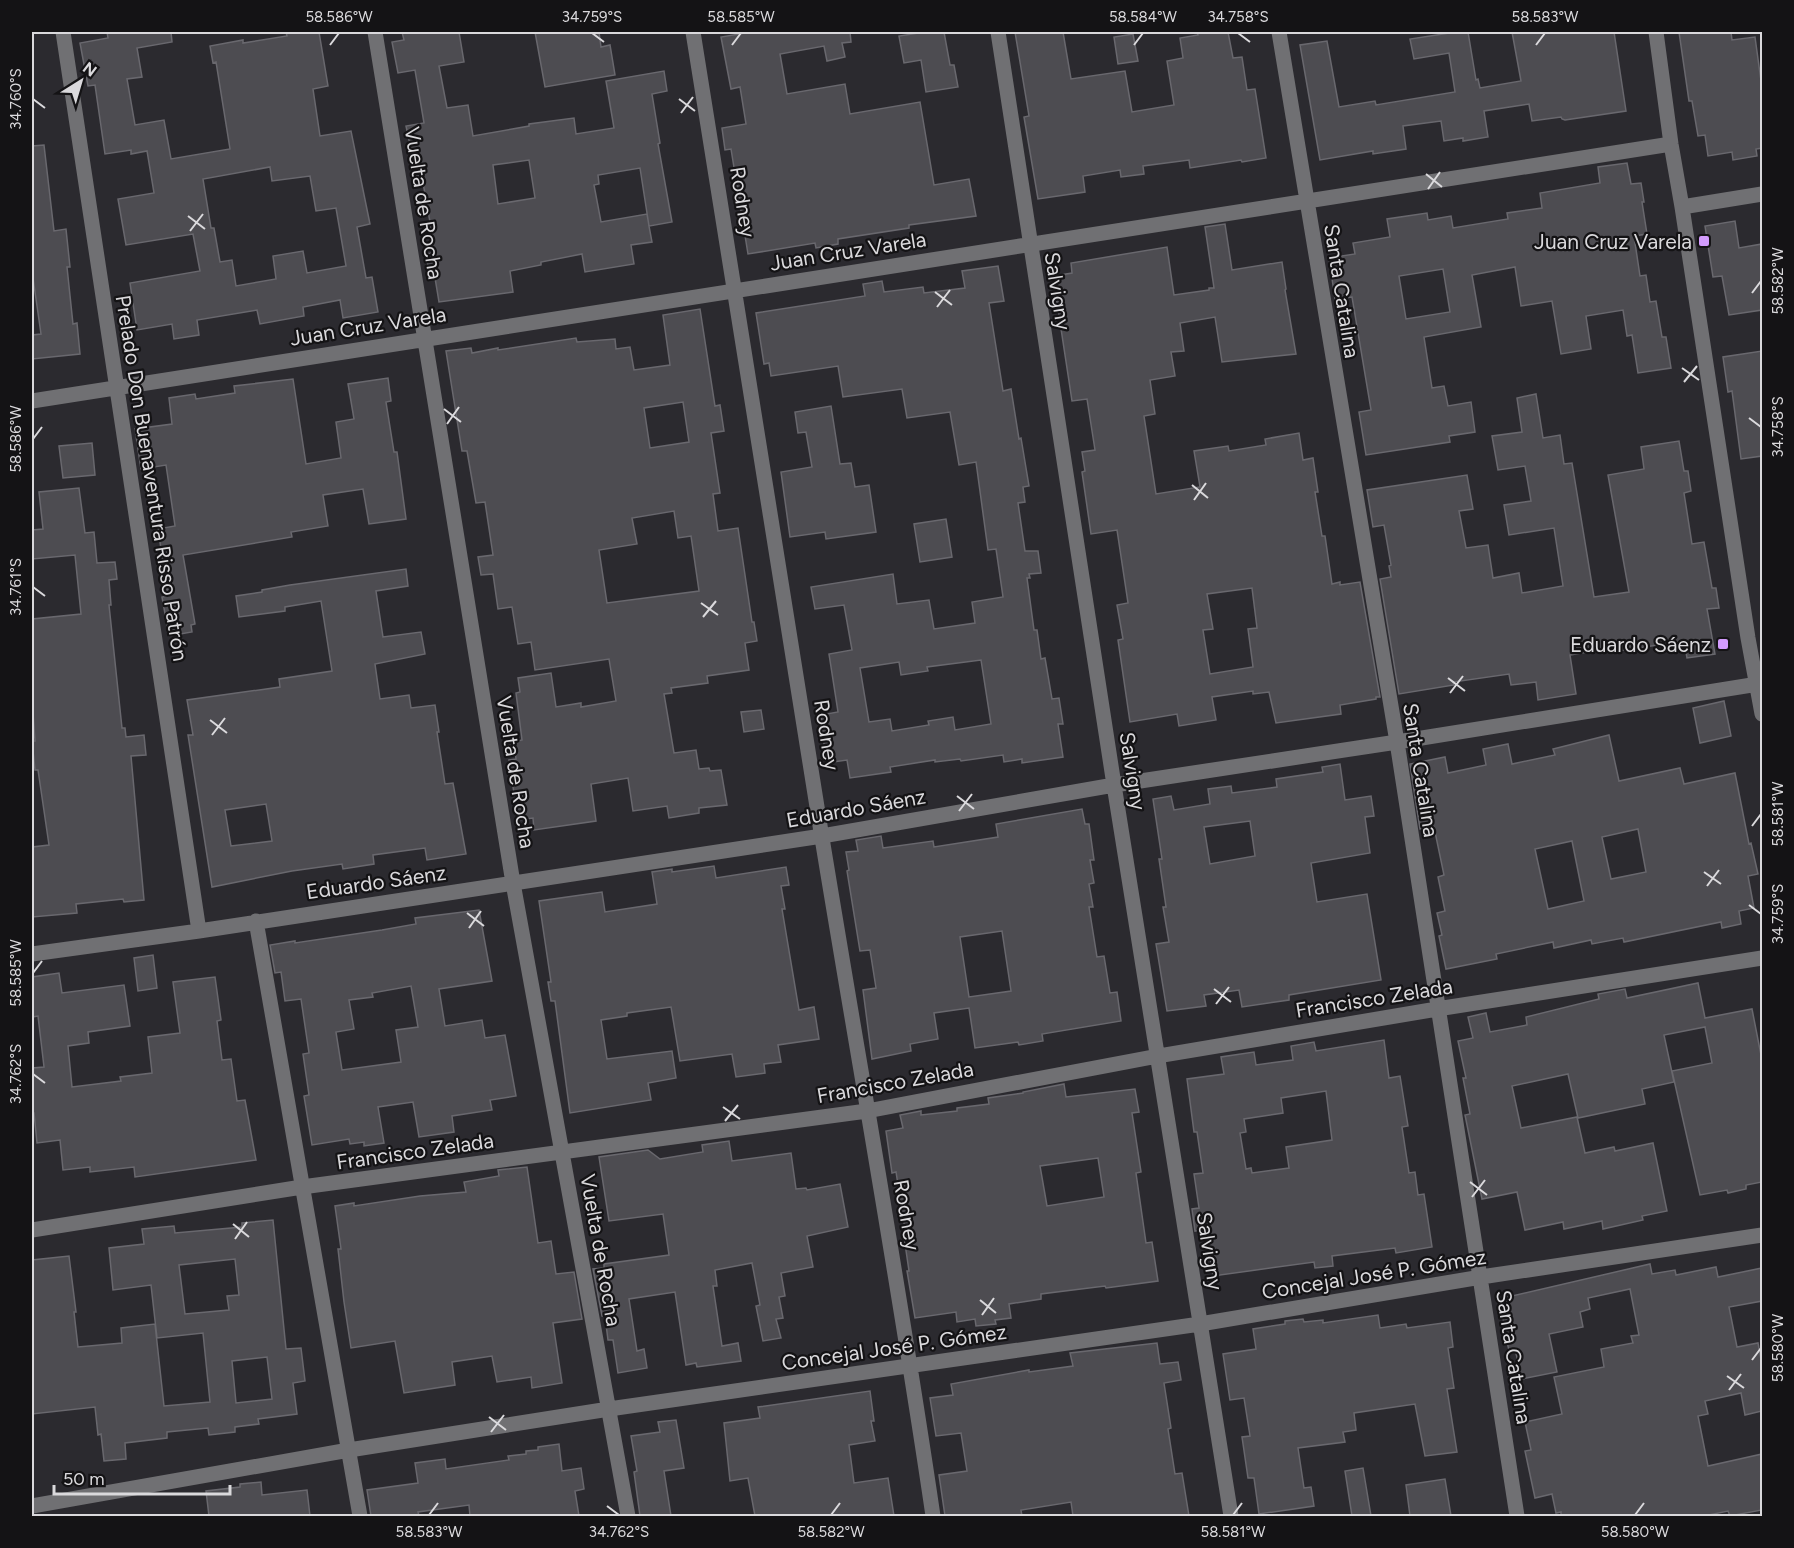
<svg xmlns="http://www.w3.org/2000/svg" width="1794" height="1548" viewBox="0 0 1794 1548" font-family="Figtree,sans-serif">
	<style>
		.building { fill: #4d4c51; stroke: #69686e; stroke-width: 1.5; fill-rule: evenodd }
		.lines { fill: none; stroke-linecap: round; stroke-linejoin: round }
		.minor { stroke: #707073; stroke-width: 15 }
		.ticks { fill: none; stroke: #dad9dc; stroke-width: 2 }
		.poi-dot { fill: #d39cfd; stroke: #141315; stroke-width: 2 }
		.labels { text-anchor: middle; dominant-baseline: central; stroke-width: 4.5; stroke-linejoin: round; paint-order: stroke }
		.street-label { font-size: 21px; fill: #dad9dc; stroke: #141315 }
		.poi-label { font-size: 21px; fill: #dad9dc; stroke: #141315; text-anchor: end }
		.neatline { fill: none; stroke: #dad9dc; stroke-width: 2 }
		.ticks-label { font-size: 15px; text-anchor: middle; fill: #dad9dc }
	</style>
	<rect width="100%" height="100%" fill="#2b2a2f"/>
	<path class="building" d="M107 32H171L172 42 137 48 142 77 127 79 135 125 164 120 171 159 230 149 216 62 213 63 210 46 243 40V43L287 36 286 32H319L328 86 313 89 320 136 351 131 370 224 357 227 366 278 372 277 378 312 343 318 340 300 303 307 304 316 260 324 257 310 197 320 199 335 174 339 172 324 137 330 130 283 200 271 193 234 126 245 118 199 154 193 147 151 131 154V150L105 154 95 85 88 86 80 43 108 38ZM270 167 272 181 310 176 316 211 336 208 346 266 307 273 303 251 273 256 276 279 236 286 232 260 220 262 214 228H211L203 179Z
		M402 32H459L464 62 439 66 447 108 468 105 473 136 529 126V124L574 118 576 134 614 128 606 81 664 71 667 91 652 94 660 143 658 144 672 222 649 226 652 242 631 245 634 264 585 272 582 254 541 262V265L510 271 513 292 439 302 435 278 430 279 426 254 433 253 427 222H430L422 177H417L406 126 424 123 415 70 398 73 392 42 404 40ZM529 160 535 198 498 204 493 165ZM640 168 649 226 647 214 601 222 594 185 599 184 598 175Z
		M535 32H599L601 47 610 45 615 75 545 87Z
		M751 32H850L851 42 842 43 845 57 827 61 824 46 780 54 787 94 845 84 850 114 920 102 934 185 969 179 976 216 909 225V228L838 239V244L816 248 815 243 748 254 731 149 725 150 722 128 746 124 740 87 731 89 721 37Z
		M925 32H944L950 65H954L958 87 926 92 921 60 904 63 899 36Z
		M1015 32H1063L1071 79 1125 71 1132 112 1174 105 1167 61 1183 58 1180 38 1198 35 1197 32H1228L1233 58 1242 57 1247 90 1255 89 1266 158 1242 162 1241 160 1190 168 1189 160 1143 166 1144 174 1121 177 1120 170 1083 176 1085 192 1038 199 1024 117 1029 116Z
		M1456 32H1468L1476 80 1478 79 1480 88 1521 81 1512 32H1614L1626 111 1565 120 1562 119 1561 117 1532 121 1529 104 1484 111 1488 137 1463 141V138L1444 141 1441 121 1403 126 1406 149 1373 154V151L1320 160 1300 45 1327 41 1339 107 1375 101 1376 105 1455 92 1449 53 1414 59 1410 39Z
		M1679 32H1731L1732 40 1755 37 1762 88V148L1756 149 1757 156 1733 160 1732 152 1708 156 1705 135 1698 136 1692 101H1689Z
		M1133 34 1138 61 1118 64 1114 37Z
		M44 145 54 231 66 229 70 267H67L73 324 77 323 80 354 32 359V335L41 334 32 271V146Z
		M1627 163 1631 184 1641 183 1644 202H1642L1647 234 1634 236 1640 276 1646 275 1650 302 1656 301 1662 337H1666L1671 368 1638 373 1632 335 1627 336 1623 310 1586 316 1591 349 1561 354 1552 301 1521 306 1515 267 1472 275 1481 327 1424 337 1432 388 1444 386 1448 406 1471 402 1475 432 1449 436 1450 442 1366 455 1359 412 1371 410 1352 297 1335 299 1329 258 1355 254 1353 243 1390 237 1387 219 1427 213 1428 220 1451 216 1453 228 1508 219 1507 213 1542 208 1540 193 1600 183 1598 167ZM1443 269 1450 312 1406 319 1399 276Z
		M1735 221 1739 248 1762 244V310L1729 315 1722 276 1713 277 1705 226Z
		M1225 224 1232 270 1282 262 1286 289 1285 290 1296 354 1222 362 1215 317 1180 323 1184 351 1171 352 1175 376 1150 380 1155 414 1144 416 1156 494 1200 487 1194 451 1228 446 1229 451 1266 445 1265 439 1299 433 1303 460 1313 458 1318 492H1315L1322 536H1325L1332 584 1340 582V585L1360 582 1380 697H1376V699L1340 705 1341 714 1276 723 1269 692 1253 694V691L1212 697 1216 720 1179 726 1177 714 1130 722 1118 640 1123 639 1117 605 1128 603 1117 530 1091 534 1082 472 1085 471 1082 452 1095 450 1087 399 1072 401 1053 276 1072 273 1071 263 1167 247 1174 295 1209 290V288H1214L1205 227ZM1252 588 1257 628 1248 629 1253 667 1210 674 1203 630 1213 629 1207 594Z
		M998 266 1004 301 989 303 1003 391 1011 389 1019 439 1021 438 1029 486 1023 487 1025 502 1018 503 1025 551H1038L1041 573 1029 574 1030 578H1027L1034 630H1037L1041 659 1045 658 1052 699 1059 698 1063 724H1058L1063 757 1022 763V759L1004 762 1003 755 961 761 960 759 935 762V760L890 767 891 772 850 778 847 760 826 763 821 715 838 712 829 654 852 650 844 605 815 609 811 587 893 574 897 604 929 600 934 629 975 623 972 602 1003 597 996 549 988 550 976 462 959 465 950 412 907 418 902 389 843 397 838 366 771 376 769 363 764 364 756 313 865 296 863 284 882 281 884 292 923 287 924 293 965 288 962 271ZM981 660 991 724 955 730 953 717 928 721 929 725 892 731 890 719 869 722 860 668 899 662 901 675 928 671 927 667Z
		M700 309 715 406 720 405 724 431 711 433 720 493 713 494 718 531 738 528 752 622H754L757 641 745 643 749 670 707 676 708 683 671 688 672 693 664 694 674 753 696 750 699 769 709 768 710 771 721 770 727 805 699 808V813L669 818 667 806 633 811 628 778 591 784 596 821 534 830 533 818 518 820 509 760 516 759 514 742 522 740 516 693 520 692 518 678 551 673 556 707 581 703V707L616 701 609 659 535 670 531 642 518 644 512 607 498 609 493 574 481 575 478 557 493 555 485 502 476 503 467 451H462L446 351 471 348 472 353 498 348V350L576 338 577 342 615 339 616 349 630 347 634 370 670 365 663 315ZM683 402 689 442 650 448 644 408ZM674 511 678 538 691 536 699 591 607 603 599 550 637 544 632 518Z
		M1762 351V456L1741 459 1732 391 1728 392 1723 357Z
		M388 378 391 401 386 402 394 452H397L406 519 369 524 363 489 323 495 328 526 291 532 292 537 183 555 195 624 191 625 192 632 169 636 162 597 168 596 158 529 175 526 166 465 141 469 135 429 172 424 169 398 195 394 196 399 235 393 234 386 293 379 306 464 341 458 336 422 354 419 348 384Z
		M1536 394 1543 438 1560 435 1564 464 1572 463 1594 597 1629 592 1608 475 1644 469 1641 447 1679 441 1684 471H1688L1691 491 1684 493 1692 544 1704 542 1712 588H1716L1719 608 1707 609 1715 654 1687 658 1684 641 1612 652V648L1570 655 1576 694 1538 700 1536 682 1511 685 1509 674 1453 682 1454 685 1399 694 1380 579 1391 577 1389 566 1391 565 1384 525 1373 527 1367 490 1467 475 1473 509 1459 511 1466 548 1488 545 1493 578 1519 573 1522 593 1563 586 1554 528 1509 535 1504 505 1531 501 1525 466 1498 470 1492 436 1522 432 1517 398Z
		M831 406 840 464 851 463 855 487 869 485 876 532 826 539 825 532 790 537 781 472 812 467 806 432 798 433 795 412Z
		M92 443 95 475 63 478 59 446Z
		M79 488 85 533 94 532 97 563 115 562 117 579 109 580 111 605H109L122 728H125L126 737 144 735 146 755 131 756 144 900 124 902 123 899 76 904 77 913 32 917V847L49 845 38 770H35L32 741H35L32 699V619L81 614 75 555 32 559V530L43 529 39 492Z
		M946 519 952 557 920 562 914 524Z
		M406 569 408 586 376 591 383 637 421 632 425 654 375 664 380 699 409 695 411 708 435 705 439 732H437L445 784 453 783 466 854 427 860 425 848 373 855 374 864 343 869 342 864 292 871 212 887 188 735H193L187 700 280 687 279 679 332 671 321 601 285 607V611L239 617 236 596 262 592V590L290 585ZM266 804 272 841 231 846 225 810Z
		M1724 701 1731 736 1700 743 1693 708Z
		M761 710 764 729 744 732 741 712Z
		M1609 735 1619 781 1680 768 1684 784 1735 773 1749 844 1751 843 1758 874 1748 876 1754 908 1739 911 1741 924 1722 928 1721 922 1624 942 1623 938 1592 944 1591 940 1554 948 1553 942 1496 954 1497 959 1446 969 1439 936 1442 935 1437 913 1445 911 1438 877 1444 875 1434 827 1420 829 1410 764 1445 757 1448 773 1486 765 1483 749 1508 744 1512 764 1555 755 1553 749ZM1638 829 1646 872 1611 879 1602 837ZM1572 841 1584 901 1548 909 1535 849Z
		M1340 764 1345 800 1371 796 1374 816 1365 817 1370 853 1311 863 1317 902 1367 894 1381 980 1289 995V1000L1242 1007 1239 990 1204 995 1206 1006 1167 1011 1156 944 1169 942 1163 907H1166L1159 859H1162L1153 799 1171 796 1174 810 1210 804 1208 789 1231 786 1232 793 1277 787 1276 779 1323 772 1322 767ZM1250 821 1255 856 1210 864 1204 827Z
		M1082 809 1085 824H1089L1094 860H1090L1094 883 1089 884 1093 907H1089L1097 957 1104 956 1110 993 1117 992 1121 1021 1042 1034 1043 1041 1019 1045 1018 1042 975 1048 969 1008 934 1013 938 1039 910 1044 911 1051 872 1059 863 990 876 988 870 950 860 951 847 871 849 870 846 852 858 851 856 840 881 836 883 848 933 841 934 847 998 837 996 824ZM1002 931 1011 991 969 997 960 937Z
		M714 866 716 878 786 867 789 885 781 886 785 909H782L799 1010 814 1007 819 1039 778 1045 781 1062 764 1064 765 1073 736 1077 732 1054 680 1061 671 1007 627 1013V1016L601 1020 607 1059 672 1051 676 1078 648 1083 651 1100 570 1113 555 1001H551L548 982H551L539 901 602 892 605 912 657 904 652 872 672 869V872Z
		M479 910 492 981 439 989 445 1026 482 1020 485 1038 505 1035 516 1096 490 1100 492 1110 452 1116 454 1132 419 1137 413 1102 378 1107 384 1143 364 1146V1142L350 1144 349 1139 312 1145 304 1096 309 1095 303 1054 309 1053 301 999 285 1001 281 972 275 973 270 945 295 941V943L382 930 416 924 415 918ZM411 986 418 1027 396 1030 401 1062 342 1070 336 1032 354 1029 349 1000 373 997 372 993Z
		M153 955 157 988 138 991 134 958Z
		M59 973 62 993 124 985 130 1026 88 1032 89 1043 68 1046 72 1087 121 1081 120 1077 152 1073 148 1037 180 1033 173 982 215 977 221 1020 217 1021 222 1060 231 1059 237 1101 245 1100 256 1160 135 1177 134 1167 90 1172V1167L63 1170 60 1140 37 1143 34 1113H32V1068L44 1067 38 1016 32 1017V977Z
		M1698 983 1705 1018 1752 1009 1762 1060V1182L1746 1185V1189L1728 1193 1727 1190 1700 1195 1672 1071 1712 1063 1705 1027 1664 1035 1674 1082 1642 1089 1645 1104 1578 1118 1568 1074 1512 1086 1521 1128 1577 1117 1585 1153 1614 1147 1615 1151 1653 1143 1667 1211 1642 1216 1643 1220 1603 1229 1602 1221 1564 1229 1563 1222 1525 1230 1517 1192 1482 1199 1465 1115 1470 1114 1463 1078H1466L1458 1041 1473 1038 1468 1017 1486 1013 1490 1032 1527 1025 1526 1017 1599 999 1598 994 1625 989 1627 998Z
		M1384 1040 1389 1078 1400 1076 1408 1126 1402 1127 1409 1173 1415 1172 1418 1195 1424 1194 1432 1247 1396 1253 1395 1248 1332 1256 1333 1266 1315 1268 1314 1262 1213 1276 1206 1229 1195 1231 1192 1209 1199 1208 1194 1174 1203 1173 1197 1132H1194L1187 1079 1224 1074 1221 1057 1254 1052 1256 1065 1293 1060 1291 1046 1314 1042 1316 1051ZM1326 1091 1332 1140 1286 1147 1289 1168 1252 1173 1251 1168 1246 1169 1240 1133 1246 1132 1244 1119 1283 1113 1281 1098Z
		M1064 1084 1066 1097 1135 1089 1139 1112 1132 1113 1141 1172 1136 1173 1146 1243 1152 1242 1158 1281 1106 1288 1105 1286 1041 1294V1299L1009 1304 1011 1318 995 1320 996 1324 976 1326 975 1319 957 1322 956 1312 915 1318 907 1271H909L903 1230 905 1229 896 1172 892 1173 886 1131 903 1128 900 1115 921 1111V1115L957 1111V1108L989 1104 988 1098 1023 1093V1092ZM1098 1158 1104 1197 1047 1206 1040 1166Z
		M729 1141 732 1161 791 1153 796 1189 806 1188 807 1190 840 1184 848 1227 807 1236 813 1267 781 1273 785 1296 779 1297 783 1318 776 1319 781 1338 763 1341 756 1306 760 1305 752 1263 715 1270 717 1286H713L722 1346 738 1343 741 1361 697 1367 696 1363 686 1365 675 1292 629 1299 637 1351 644 1349 647 1368 618 1373 613 1340H608L605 1316H602L593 1269 604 1268V1264L669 1255 663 1214 609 1221 599 1157 648 1150 660 1159 703 1152 702 1145Z
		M527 1167 538 1243 551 1241 556 1274 574 1272 582 1319 553 1323 562 1383 532 1388 531 1377 497 1382 492 1356 452 1362 455 1385 404 1393 395 1341 351 1348 344 1302 338 1249H341L335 1206 354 1203V1206L420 1196 466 1192 464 1182 499 1176 498 1170Z
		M273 1220 286 1349 301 1348 305 1381 293 1383 297 1414 258 1419 259 1424 235 1427V1432L209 1435 208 1428 167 1432V1438L125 1443 126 1459 104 1461 101 1434 98 1435 95 1407 32 1414V1260L69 1256 76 1312H74L78 1347 122 1343 121 1328 155 1324 164 1406 210 1402 203 1333 157 1338 151 1285 113 1290 109 1248 144 1244 142 1229 174 1226 175 1233 242 1227V1223ZM235 1259 239 1295 227 1296 229 1310 185 1314 179 1265ZM267 1357 272 1399 236 1403 232 1361Z
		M1650 1264 1652 1274 1675 1270 1676 1275 1716 1267 1718 1277 1762 1268V1301L1729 1307 1737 1347 1758 1343 1762 1365V1411L1745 1415 1741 1393 1705 1401 1708 1414 1698 1416 1708 1466 1762 1454V1510L1730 1516 1728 1511 1704 1516H1561V1512L1556 1513 1552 1494 1535 1498 1525 1451 1531 1450 1525 1422 1562 1414 1554 1377 1604 1367 1601 1349 1633 1343 1631 1336 1639 1335 1630 1289 1588 1298 1590 1309 1580 1312 1583 1327 1549 1334 1557 1372 1522 1379 1515 1349 1509 1350 1502 1324H1504L1499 1299Z
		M1378 1315 1380 1328 1406 1324 1407 1328 1450 1322 1453 1347 1448 1348 1454 1388 1447 1389 1457 1452 1425 1456 1415 1404 1354 1413 1356 1430 1343 1432 1345 1442 1298 1448 1304 1488 1311 1487 1314 1506 1259 1514 1254 1478H1248L1242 1437 1250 1436 1244 1398 1230 1400 1223 1354 1256 1349 1253 1329 1285 1324V1321L1303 1319 1304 1322 1323 1320V1323Z
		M1157 1343 1160 1364 1178 1362 1181 1380 1164 1383 1171 1428 1168 1429 1175 1474 1182 1473 1189 1516H1073L1071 1502 1021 1510 1022 1516H945L939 1475 967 1471 961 1433 936 1436 930 1398 953 1395 951 1384 1029 1370V1372L1073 1366 1070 1353Z
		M870 1391 874 1421H871L875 1441 849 1445 854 1483 888 1478 894 1516H755L748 1478 730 1481 724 1423 760 1418 758 1407Z
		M676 1420 684 1468 664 1471 671 1516H640L634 1472 637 1471 631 1436 660 1432 658 1422Z
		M559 1444 562 1471 581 1468 584 1489 575 1491 579 1516H470L469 1505 418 1512 419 1516H371L367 1490 418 1483 415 1463 445 1459 446 1469 509 1460 508 1456 526 1454V1451L538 1450V1447Z
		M1363 1468 1371 1516H1352L1345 1471Z
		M1445 1479 1451 1516H1410L1406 1485Z
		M261 1482 262 1495 307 1490 310 1516H209L206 1491 240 1487V1484Z"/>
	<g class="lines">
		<path class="minor" d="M63 32 199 931
			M375 32 513 883 628 1516
			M693 32C738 300 778 569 822 838 859 1064 900 1290 933 1516
			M998 32 1114 785 1231 1516
			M1279 32 1397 742 1517 1516
			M1656 32 1671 144 1682 207 1748 638 1762 714
			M1682 207 1762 194
			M32 401 1671 144
			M256 921 360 1516
			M32 954 199 931 822 836 1114 785 1397 742 1758 684
			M32 1230 302 1187 867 1111 1158 1056 1437 1009 1762 958
			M32 1506 349 1450 609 1409 1200 1324 1481 1277 1762 1235"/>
	</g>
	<path class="ticks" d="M592 33 604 42M1238 33 1250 42M330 45 339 33M732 45 741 33M1134 45 1143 33M1536 45 1545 33M33 99 45 108M679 99 695 111M681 113 693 97M1426 174 1442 187M1428 189 1440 172M188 216 205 229M190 231 203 214M935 292 952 305M1752 293 1761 281M937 307 950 290M1682 368 1699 380M1684 382 1697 366M444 409 461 422M1749 418 1761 427M447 424 459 407M33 439 42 427M1192 485 1208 498M1194 500 1206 483M33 587 45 596M701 603 718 615M703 617 716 601M1448 678 1465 691M1450 693 1463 676M210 720 227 733M212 735 225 718M957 796 974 809M959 811 972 794M1752 826 1761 814M1704 872 1721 884M1707 886 1719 870M1749 905 1761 914M467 913 484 926M469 928 481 911M33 973 42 961M1214 989 1231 1002M1216 1004 1229 987M33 1074 45 1083M723 1107 740 1119M725 1121 738 1105M1470 1182 1487 1195M1472 1197 1485 1180M233 1224 249 1237M235 1239 247 1222M980 1300 996 1313M982 1315 994 1298M1752 1360 1761 1348M1727 1376 1744 1388M1729 1390 1741 1374M489 1417 506 1430M491 1432 504 1415M607 1506 619 1515M429 1515 438 1503M831 1515 840 1503M1233 1515 1242 1503M1635 1515 1644 1503"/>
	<g class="poi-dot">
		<rect x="1698" y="235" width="12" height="12" rx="3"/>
		<rect x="1717" y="638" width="12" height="12" rx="3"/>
	</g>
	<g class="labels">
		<g class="street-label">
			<text transform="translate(743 202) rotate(81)">Rodney</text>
			<text transform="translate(424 203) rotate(81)">Vuelta de Rocha</text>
			<text transform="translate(848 251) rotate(-9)">Juan Cruz Varela</text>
			<text transform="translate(1058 291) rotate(81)">Salvigny</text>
			<text transform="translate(1342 291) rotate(81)">Santa Catalina</text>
			<text transform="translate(368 326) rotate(-9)">Juan Cruz Varela</text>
			<text transform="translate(152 478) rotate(81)">Prelado Don Buenaventura Risso Patrón</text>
			<text transform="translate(827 735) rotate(81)">Rodney</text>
			<text transform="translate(1421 770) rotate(81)">Santa Catalina</text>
			<text transform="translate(1133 771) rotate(81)">Salvigny</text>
			<text transform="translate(516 772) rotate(81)">Vuelta de Rocha</text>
			<text transform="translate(856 808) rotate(-10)">Eduardo Sáenz</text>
			<text transform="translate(376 882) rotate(-8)">Eduardo Sáenz</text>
			<text transform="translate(1374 998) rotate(-9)">Francisco Zelada</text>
			<text transform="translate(895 1082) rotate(-10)">Francisco Zelada</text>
			<text transform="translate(415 1151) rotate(-8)">Francisco Zelada</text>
			<text transform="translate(907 1215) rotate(80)">Rodney</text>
			<text transform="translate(601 1250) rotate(80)">Vuelta de Rocha</text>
			<text transform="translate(1210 1251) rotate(81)">Salvigny</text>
			<text transform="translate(1374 1274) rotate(-9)">Concejal José P. Gómez</text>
			<text transform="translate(894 1347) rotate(-8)">Concejal José P. Gómez</text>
			<text transform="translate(1514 1357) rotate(81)">Santa Catalina</text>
		</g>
		<g class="poi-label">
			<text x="1692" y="241">Juan Cruz Varela</text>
			<text x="1711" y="644">Eduardo Sáenz</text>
		</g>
	</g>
	<rect width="1794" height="1548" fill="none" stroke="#141315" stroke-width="66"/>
	<g transform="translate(81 81) rotate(37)" stroke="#141315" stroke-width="4.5" paint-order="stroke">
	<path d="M0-4.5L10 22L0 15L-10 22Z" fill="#dad9dc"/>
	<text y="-9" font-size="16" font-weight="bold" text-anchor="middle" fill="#dad9dc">N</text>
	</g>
	<path d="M54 1485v9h176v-9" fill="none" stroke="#dad9dc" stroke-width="3"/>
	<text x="63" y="1485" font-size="18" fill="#dad9dc" stroke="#141315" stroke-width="4.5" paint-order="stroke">50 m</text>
	<rect x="33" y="33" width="1728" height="1482" class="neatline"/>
	<g class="ticks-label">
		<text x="339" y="22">58.586°W</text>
		<text x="592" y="22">34.759°S</text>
		<text x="741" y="22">58.585°W</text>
		<text x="1143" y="22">58.584°W</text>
		<text x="1238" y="22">34.758°S</text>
		<text x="1545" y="22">58.583°W</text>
		<text transform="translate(16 99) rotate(-90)" y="5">34.760°S</text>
		<text transform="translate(1778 281) rotate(-90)" y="5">58.582°W</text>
		<text transform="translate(1778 427) rotate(-90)" y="5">34.758°S</text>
		<text transform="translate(16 439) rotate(-90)" y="5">58.586°W</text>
		<text transform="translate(16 587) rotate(-90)" y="5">34.761°S</text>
		<text transform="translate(1778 814) rotate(-90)" y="5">58.581°W</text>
		<text transform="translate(1778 914) rotate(-90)" y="5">34.759°S</text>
		<text transform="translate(16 973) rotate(-90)" y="5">58.585°W</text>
		<text transform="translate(16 1074) rotate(-90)" y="5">34.762°S</text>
		<text transform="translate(1778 1348) rotate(-90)" y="5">58.580°W</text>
		<text x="429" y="1537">58.583°W</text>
		<text x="619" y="1537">34.762°S</text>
		<text x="831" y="1537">58.582°W</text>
		<text x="1233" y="1537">58.581°W</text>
		<text x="1635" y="1537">58.580°W</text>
	</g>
</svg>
